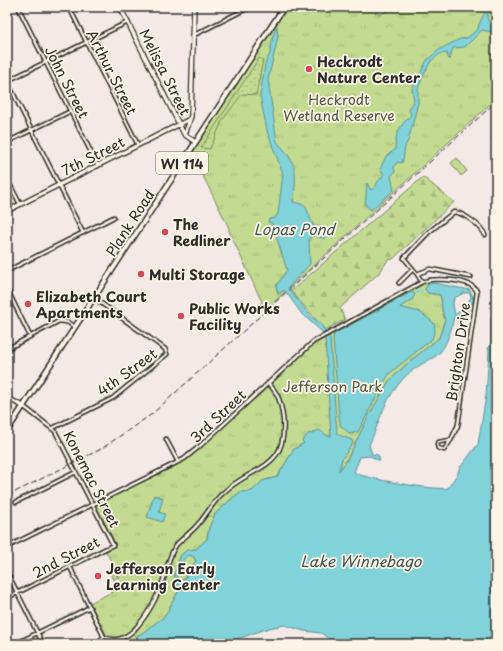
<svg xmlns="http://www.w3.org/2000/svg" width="503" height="651" viewBox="0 0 503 651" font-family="'Playpen Sans',sans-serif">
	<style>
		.grass { fill: #c3db91; stroke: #77835e }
		.forest { fill: url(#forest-firs); stroke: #77835e }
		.park { fill: url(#park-tufts); stroke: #77835e }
		.garden { fill: url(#garden-dots); stroke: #77835e }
		.water { fill: #81d2d9; stroke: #5f8f93; fill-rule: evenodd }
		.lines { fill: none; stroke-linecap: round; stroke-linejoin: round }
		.canal { stroke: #81d2d9; stroke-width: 3 }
		.minor-casing { stroke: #2b2b2b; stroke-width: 5.5 }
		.tertiary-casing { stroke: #2b2b2b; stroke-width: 6 }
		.primary-casing { stroke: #2b2b2b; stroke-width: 7 }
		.minor { stroke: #fcf5e5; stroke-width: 2.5 }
		.tertiary { stroke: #fcf5e5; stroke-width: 3.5 }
		.primary { stroke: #fcf5e5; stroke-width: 4 }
		.rail { stroke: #2b2b2b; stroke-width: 1; stroke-dasharray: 6 3; stroke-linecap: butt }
		.poi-dot { fill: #d1495b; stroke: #fcf5e5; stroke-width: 1.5 }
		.labels { text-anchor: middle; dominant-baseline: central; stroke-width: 3.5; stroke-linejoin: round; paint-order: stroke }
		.shield { fill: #fcf5e5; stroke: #6a6863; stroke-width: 1 }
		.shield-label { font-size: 13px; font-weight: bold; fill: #2b2b2b }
		.poi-label { font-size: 14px; font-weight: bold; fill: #2b2b2b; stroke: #fcf5e5; text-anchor: start }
		.street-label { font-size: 14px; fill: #2b2b2b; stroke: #fcf5e5 }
		.park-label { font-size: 14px; fill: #515744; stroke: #fcf5e5 }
		.water-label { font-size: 15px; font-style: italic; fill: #405556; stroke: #fcf5e5 }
	</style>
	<defs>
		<pattern id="forest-firs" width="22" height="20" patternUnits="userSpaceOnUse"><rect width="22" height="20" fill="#c3db91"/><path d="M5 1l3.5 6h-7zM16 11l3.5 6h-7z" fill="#a8bc7d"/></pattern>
		<pattern id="park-tufts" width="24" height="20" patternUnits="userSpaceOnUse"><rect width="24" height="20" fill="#c3db91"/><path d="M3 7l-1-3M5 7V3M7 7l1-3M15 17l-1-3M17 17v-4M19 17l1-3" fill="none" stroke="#a8bc7d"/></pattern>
		<pattern id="garden-dots" width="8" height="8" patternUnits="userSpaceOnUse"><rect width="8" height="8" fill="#c3db91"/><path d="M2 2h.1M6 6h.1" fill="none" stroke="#a8bc7d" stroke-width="1.8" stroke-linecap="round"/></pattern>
	</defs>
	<rect width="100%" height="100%" fill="#f3eae7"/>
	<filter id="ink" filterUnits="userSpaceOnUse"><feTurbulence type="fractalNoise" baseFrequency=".025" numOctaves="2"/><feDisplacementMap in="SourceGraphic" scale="8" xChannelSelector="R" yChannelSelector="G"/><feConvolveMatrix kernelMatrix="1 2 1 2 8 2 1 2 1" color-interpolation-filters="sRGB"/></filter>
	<g filter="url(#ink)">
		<path class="grass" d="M457 158 467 171 461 176 451 163Z"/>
		<path class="forest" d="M423 177 454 202 393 259 388 260 380 272 340 308 345 320 325 330 291 291Z"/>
		<path class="park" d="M287 7H375L379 15 394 7H496V99L264 311 260 304 262 302 229 231V228L192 154 217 112Z
			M428 281 429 283 425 289 428 293 440 295C443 302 440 311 445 319L439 338 410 361 389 381 341 470H338L342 460 330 437 312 433 304 443 294 449 277 477 262 481 252 491 240 492 228 502 215 514 209 528 207 539 196 549 187 550 181 555 174 575 179 590 165 616 139 637 127 644H97L105 638 106 634 90 603 122 587 121 582 106 551 116 545 95 504 189 457 305 350 323 335Z
			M189 555 194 557 196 561 190 568 184 580H177L176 577 180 573 182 560Z
			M112 566 118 577 113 580 108 568Z"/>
		<path class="garden" d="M259 58 263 60 256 95 242 94 222 121 210 149 201 148Z"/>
		<path class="water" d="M483 7H489L487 18 489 22H496L495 30 492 32 482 30 465 47 453 48 449 60 447 53 440 54 431 61 424 74 418 89V103L408 141C403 147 405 155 402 163L397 162 394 167 395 172 391 176 394 190 371 210 365 205 367 183 371 190C377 187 377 180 383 176V173L380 169 386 156 395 150C395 133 399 127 411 115L409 110 414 101 412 89 427 60 440 49 460 39 467 38 478 29 479 24 485 12Z
			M277 26 278 37 268 80 277 142C298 163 297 174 293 202L305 205 316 232 326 237 325 239 314 235 309 239 310 264 288 288 311 317 320 323 330 338 337 434 352 440 353 443 342 459 339 471 347 460 368 417 389 381 410 361 439 338 445 319C440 311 443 301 440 295L428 293 425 289 429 283H433L470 290 474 300C469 309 464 317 454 317 452 328 446 349 436 356 422 364 408 371 398 385 382 405 379 424 369 445L372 454 378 455 380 461 370 456 360 457 354 472C360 478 437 491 448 488L458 473 459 469 478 444 486 396 489 351 488 348 491 343V318L494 312 496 289V644H336L321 633 304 631 284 625 269 628 237 639 232 644H127L165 616 179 590 174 575 181 555 187 550 196 549 207 539 209 528 215 514 228 502 240 492 252 491 262 481 277 477 294 449 304 443 302 441 309 433 311 434 319 430 328 436H331L325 338 322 332 301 313 286 292 284 290 278 294 276 286 287 270 272 223 268 222 269 219 275 218 278 213 283 174 267 131 260 96 265 64 270 53 273 35ZM464 293H470L471 297 467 305 455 315 453 304 454 298ZM189 555 194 557 196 561 190 568 184 580H177V575L182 570 183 560Z
			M411 292 415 294 412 300 400 307 420 312 434 323 435 331 432 339 390 373 383 384 358 432 350 434 341 426 339 418 333 339 334 334Z
			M154 495 163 498 159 512 165 514 162 522 147 517Z"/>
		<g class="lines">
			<path class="canal" d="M417 292 421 291"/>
			<g class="minor-casing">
				<path id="minor" d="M18 7 98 166
					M69 7 138 145
					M192 36 250 7
					M494 139 496 133
					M7 142 71 111
					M7 179 20 204
					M83 233 7 81 128 22
					M7 271 114 217
					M417 274 430 269 471 277
					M422 282 417 274 404 258 429 232 454 212C463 213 481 225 485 235
					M399 283 413 269
					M7 289 30 336
					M7 349 59 321 67 322 75 327
					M53 428 113 398 167 354 165 349 94 298
					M166 439 178 462
					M451 440 444 450 438 448 437 444 439 442Z
					M16 502 76 472
					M7 547 184 459 200 446 313 342 422 282C433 277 473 279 477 292L458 425 451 440
					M70 567 104 637
					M7 572 43 644
					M7 598 113 545 55 431 23 406
					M104 637C116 642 124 639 134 630 149 614 158 596 165 575 168 565 170 552 177 544 184 537 193 531 199 523 208 513 214 500 224 492 255 464 288 470 283 418 281 403 279 394 268 383
					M15 644 90 607
					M95 644 104 637"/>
			</g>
			<g class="tertiary-casing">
				<path id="tertiary" d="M120 7 184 134 195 142
					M185 135 191 116 194 7
					M7 211 188 120
					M7 398 23 406"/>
			</g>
			<g class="primary-casing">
				<path id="primary" d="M7 431 284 7"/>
			</g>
			<use href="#minor" class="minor"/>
			<use href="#tertiary" class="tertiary"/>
			<use href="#primary" class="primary"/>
			<path class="rail" d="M7 496 101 449 152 414 496 102"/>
		</g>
	</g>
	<g class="poi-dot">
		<circle cx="309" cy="69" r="4"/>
		<circle cx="165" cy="232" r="4"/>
		<circle cx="141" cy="274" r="4"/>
		<circle cx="28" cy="304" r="4"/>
		<circle cx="181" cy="316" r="4"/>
		<circle cx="98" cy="576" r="4"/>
	</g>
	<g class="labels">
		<rect class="shield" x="156" y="152" width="52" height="22" rx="3"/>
		<g class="shield-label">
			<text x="182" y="163">WI 114</text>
		</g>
		<g class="poi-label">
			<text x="317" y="61">Heckrodt<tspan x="317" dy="16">Nature Center</tspan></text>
			<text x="173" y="224">The<tspan x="173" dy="16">Redliner</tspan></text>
			<text x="149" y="274">Multi Storage</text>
			<text x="36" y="296">Elizabeth Court<tspan x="36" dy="16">Apartments</tspan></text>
			<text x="189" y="308">Public Works<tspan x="189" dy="16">Facility</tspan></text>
			<text x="106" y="568">Jefferson Early<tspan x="106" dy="16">Learning Center</tspan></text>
		</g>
		<g class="street-label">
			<text transform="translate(112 72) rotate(63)">Arthur Street</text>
			<text transform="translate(165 72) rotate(63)">Melissa Street</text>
			<text transform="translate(67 82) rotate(63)">John Street</text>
			<text transform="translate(93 156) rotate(-27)">7th Street</text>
			<text transform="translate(130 223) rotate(-57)">Plank Road</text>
			<text transform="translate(458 352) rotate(-82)">Brighton Drive</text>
			<text transform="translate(127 372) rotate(-36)">4th Street</text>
			<text transform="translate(218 416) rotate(-43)">3rd Street</text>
			<text transform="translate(92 479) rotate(63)">Konemac Street</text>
			<text transform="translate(66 557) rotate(-27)">2nd Street</text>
		</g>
		<g class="park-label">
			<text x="339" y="99">Heckrodt<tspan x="339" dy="16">Wetland Reserve</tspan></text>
			<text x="333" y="386">Jefferson Park</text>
		</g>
		<g class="water-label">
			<text x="294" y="228">Lopas Pond</text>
			<text x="361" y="560">Lake Winnebago</text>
		</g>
	</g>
	<rect width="503" height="651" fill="none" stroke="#fcf5e5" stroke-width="24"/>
	<rect x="12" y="12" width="479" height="627" fill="none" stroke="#2b2b2b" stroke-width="1.5" filter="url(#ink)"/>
</svg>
